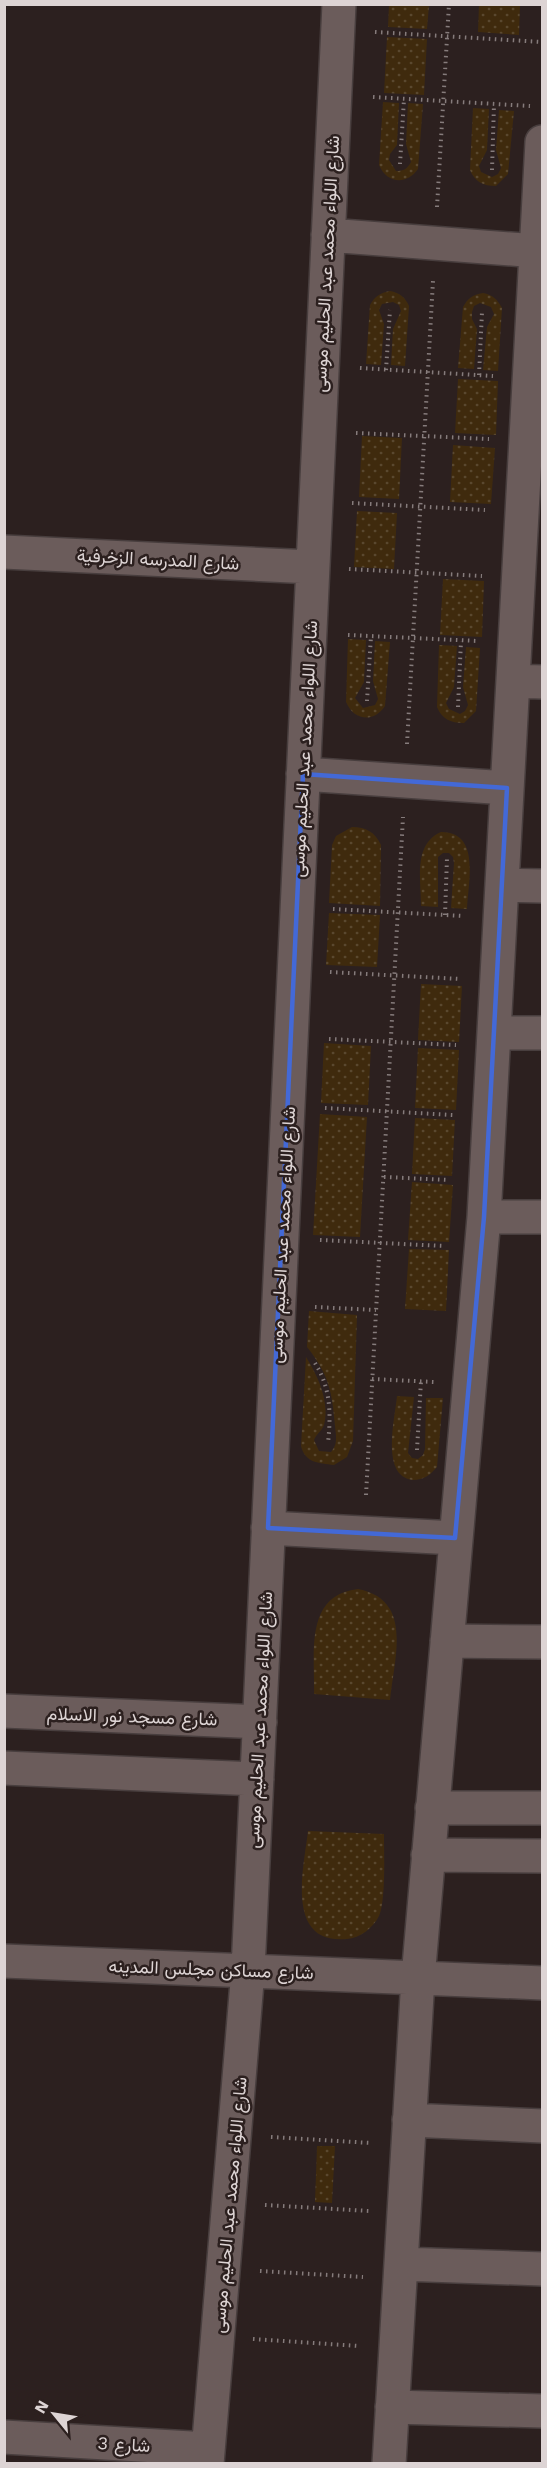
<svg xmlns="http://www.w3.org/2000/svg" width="547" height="2468" viewBox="0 0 547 2468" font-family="'Work Sans',Vazirmatn,sans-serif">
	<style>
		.grass { fill: url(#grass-dots) }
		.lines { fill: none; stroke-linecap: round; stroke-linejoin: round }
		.street-casing { stroke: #483e3e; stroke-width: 36 }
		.path { stroke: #867c7c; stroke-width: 4; stroke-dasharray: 1.5 4.5; stroke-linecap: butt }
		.street { stroke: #6b5c5b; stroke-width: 33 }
		.marked { fill: none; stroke: #4369d7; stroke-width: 4.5; stroke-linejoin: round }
		.labels { text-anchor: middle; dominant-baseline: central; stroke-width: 5; stroke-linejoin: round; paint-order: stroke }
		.street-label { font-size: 18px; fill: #ddd4d4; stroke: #2c201f }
	</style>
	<defs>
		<pattern id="grass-dots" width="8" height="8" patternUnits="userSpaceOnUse" patternTransform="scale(1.5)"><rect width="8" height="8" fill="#3f2a0d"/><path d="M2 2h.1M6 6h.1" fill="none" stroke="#5a482f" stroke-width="1.8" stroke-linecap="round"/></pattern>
	</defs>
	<rect width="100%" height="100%" fill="#2c201f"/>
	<path class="grass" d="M389 5H429L427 29 388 27Z
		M479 5H520L519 35 478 32Z
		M387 37 427 39 424 95 384 93Z
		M383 102 399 103 397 145 390 154 389 160 396 171C404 171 407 169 411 162L406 144 408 103 423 104 418 169C407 185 387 184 379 165Z
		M473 108 489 109 487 150 479 166 481 172 492 177 498 174 501 168 496 150 499 110 514 111 508 174 496 186C483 186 475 182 470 170Z
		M390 291C400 293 405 297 409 306L405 366 391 365 393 329 401 311 399 305 393 302 382 304 379 310 384 324 381 365 366 364 370 305C375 296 380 293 390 291Z
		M483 293C493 295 497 299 502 308L498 371 483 370 487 327 494 314 491 307 480 303 474 306 472 312V319L477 329 474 369 458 368 463 307C468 298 472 295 483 293Z
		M458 379 498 381 496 435 455 433Z
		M362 436 402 438 399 499 359 497Z
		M453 445 495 448 491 504 450 502Z
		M357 511 397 513 394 569 354 567Z
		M443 579 484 581 482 637 440 635Z
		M348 639 366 640 364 682 355 698 363 708 375 705 378 699 373 681 375 641 390 642 385 706C374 723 354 721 346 702Z
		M439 645 457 646 454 687 446 703 449 709 460 714 465 711 468 705 463 687 466 647 480 648 476 711 464 723C450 723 442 719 437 707Z
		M352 827C366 827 375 832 381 845L380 906 329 903 332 845 336 836Z
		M441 832C481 832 468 882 467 909L451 908 454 863 453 857 449 853H443L438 857V907L421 906C421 880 413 844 441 832Z
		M329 913 380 915 377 967 326 965Z
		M421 984 462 986 459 1042 418 1040Z
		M324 1043 371 1046 368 1105 321 1103Z
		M418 1048 459 1050 456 1110 415 1108Z
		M320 1114 367 1117 360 1237 313 1235Z
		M415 1118 455 1120 452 1176 412 1174Z
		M412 1182 453 1185 449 1242 408 1240Z
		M409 1249 449 1250 446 1311 405 1309Z
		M309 1311 357 1315 353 1441 347 1457 334 1465C319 1463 305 1463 301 1446L306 1357C318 1376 330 1402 324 1425 322 1431 316 1434 314 1440L319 1451 331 1452C338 1444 336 1436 335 1426 332 1391 329 1375 307 1347Z
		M397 1396 414 1397 408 1453 412 1458 418 1459 423 1455 425 1449 426 1398H443L437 1467C430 1475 424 1480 413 1480 380 1477 395 1418 397 1396Z
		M358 1589C414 1600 394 1658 390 1700L314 1694C315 1653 304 1595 358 1589Z
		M308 1831 384 1834C384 1853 386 1900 379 1916 373 1928 360 1938 347 1939 284 1945 304 1867 308 1831Z
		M317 2146H335L332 2203 315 2202Z"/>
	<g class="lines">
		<g class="street-casing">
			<path id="street" d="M328 235 537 251
				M4 552 312 567
				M513 681 542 682
				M303 774 507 788
				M502 885 542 886
				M494 1033H542
				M484 1217H542
				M268 1528 455 1538
				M447 1641 542 1642
				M4 1711 260 1722
				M4 1768 257 1779
				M432 1808H542
				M428 1855 542 1856
				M4 1961 542 1983
				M409 2120 542 2126
				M401 2264 542 2269
				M392 2407 542 2411
				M4 2437 208 2449
				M207 2464 248 1970 339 4
				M389 2464 418 1978 484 1217 542 142"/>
		</g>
		<path class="path" d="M375 32 542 42
			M373 97 530 106
			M400 164 404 99
			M492 170 494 104
			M437 207 449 4
			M360 368 493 376
			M386 370 390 310
			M479 375 482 312
			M356 433 489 439
			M352 503 485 510
			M349 569 482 576
			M348 635 478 641
			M367 701 371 636
			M458 707 461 641
			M407 744 433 281
			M333 909 464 916
			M445 915 447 858
			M330 972 461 979
			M329 1039 456 1045
			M325 1108 453 1115
			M384 1177 449 1180
			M320 1240 444 1246
			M315 1307 376 1310
			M315 1363C331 1388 331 1415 328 1443
			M372 1379 434 1382
			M417 1450 421 1381
			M366 1495 403 817
			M271 2137 371 2143
			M265 2205 369 2211
			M260 2271 363 2277
			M253 2339 359 2346"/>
		<use href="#street" class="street"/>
	</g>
	<path class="marked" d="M303 774 507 788 484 1217 455 1538 268 1528Z"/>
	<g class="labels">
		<g class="street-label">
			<text transform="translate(326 264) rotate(-87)">شارع اللواء محمد عبد الحليم موسى</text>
			<text transform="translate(158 559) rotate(3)">شارع المدرسه الزخرفية</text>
			<text transform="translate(304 749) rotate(-87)">شارع اللواء محمد عبد الحليم موسى</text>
			<text transform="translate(282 1235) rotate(-87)">شارع اللواء محمد عبد الحليم موسى</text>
			<text transform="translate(132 1716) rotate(2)">شارع مسجد نور الاسلام</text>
			<text transform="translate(259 1720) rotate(-87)">شارع اللواء محمد عبد الحليم موسى</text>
			<text transform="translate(211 1969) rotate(2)">شارع مساكن مجلس المدينه</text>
			<text transform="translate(229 2205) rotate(-85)">شارع اللواء محمد عبد الحليم موسى</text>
			<text transform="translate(124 2444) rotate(3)">شارع 3</text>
		</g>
	</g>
	<rect width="547" height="2468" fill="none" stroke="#ddd4d4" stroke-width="12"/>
	<g transform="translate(54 2414) rotate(300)" stroke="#2c201f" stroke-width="4.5" paint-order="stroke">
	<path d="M0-4.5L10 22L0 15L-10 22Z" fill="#ddd4d4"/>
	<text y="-9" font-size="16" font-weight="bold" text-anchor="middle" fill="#ddd4d4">N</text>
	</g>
</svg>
